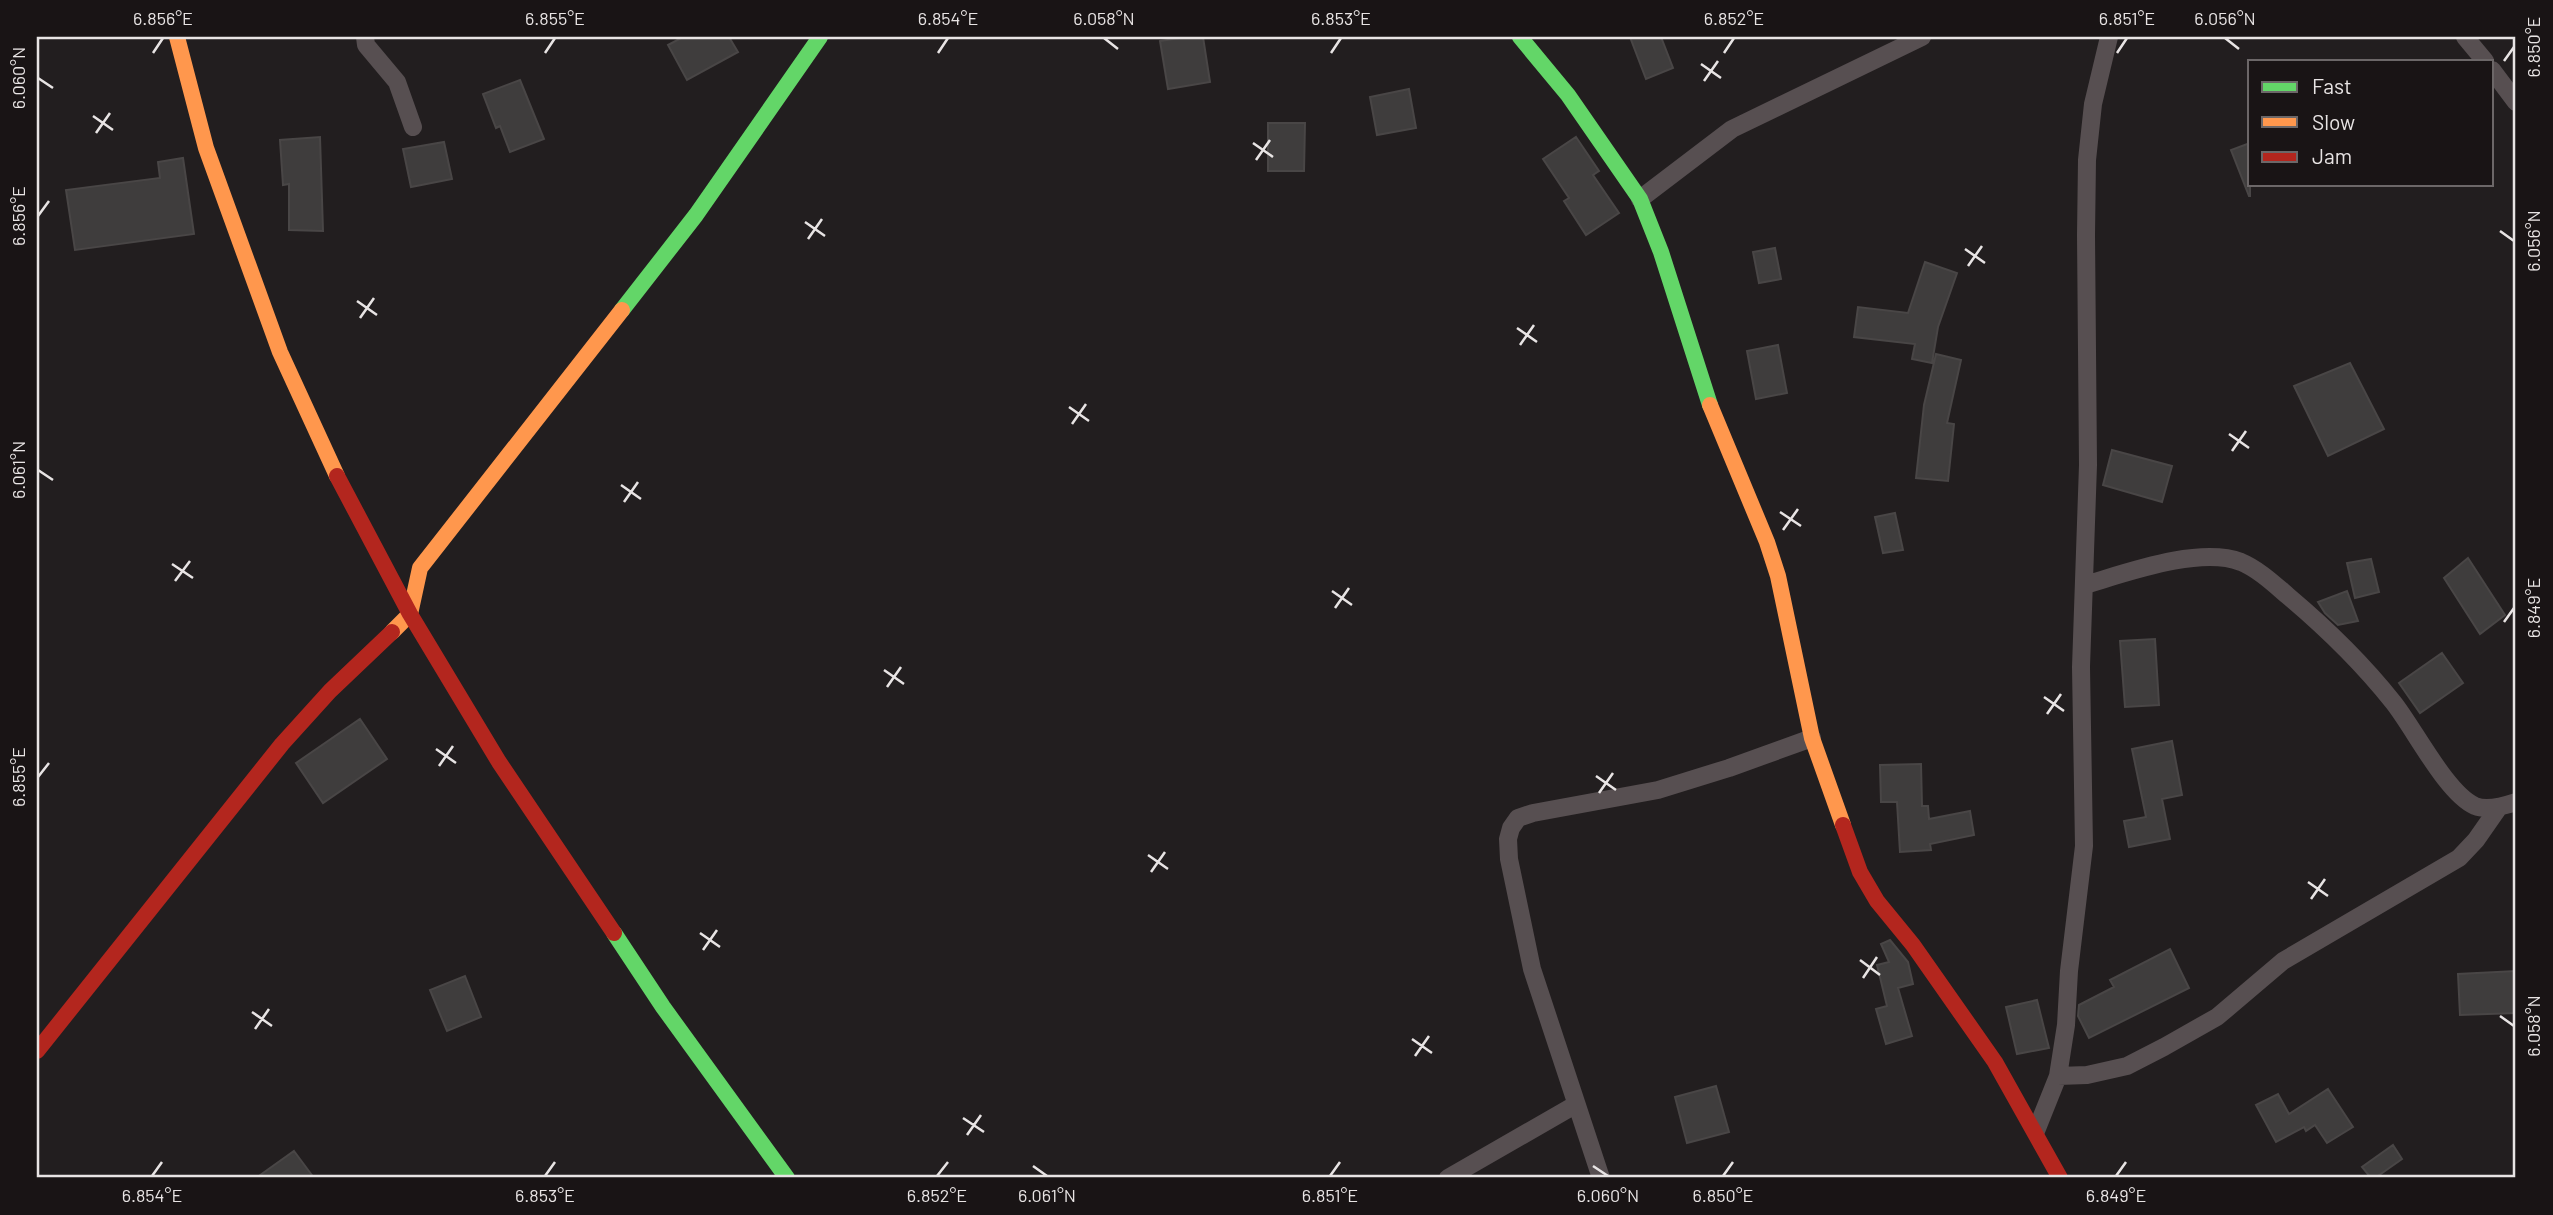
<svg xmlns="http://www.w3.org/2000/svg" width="2553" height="1215" viewBox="0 0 2553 1215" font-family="Barlow,sans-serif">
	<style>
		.building { fill: #3f3d3d; stroke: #494646; stroke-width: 2 }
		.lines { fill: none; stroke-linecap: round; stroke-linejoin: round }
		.street { stroke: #574f51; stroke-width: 18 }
		.fast { stroke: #63d668; stroke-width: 16 }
		.slow { stroke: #ff974d; stroke-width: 16 }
		.jam { stroke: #b3261e; stroke-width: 16 }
		.ticks { fill: none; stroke: #e8e4e4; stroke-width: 2.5 }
		.neatline { fill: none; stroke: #e8e4e4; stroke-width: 2.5 }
		.ticks-label { font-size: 18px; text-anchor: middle; fill: #e8e4e4 }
	</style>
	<rect width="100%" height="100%" fill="#221e1f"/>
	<path class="building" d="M683 37H729L738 52 687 80 668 45Z
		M1187 37H1203L1210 82 1168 89 1160 41Z
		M1630 37H1661L1673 68 1646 79Z
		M520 80 544 139 510 152 500 126 496 128 483 94Z
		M1409 89 1416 128 1377 135 1370 97Z
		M1268 123H1305L1304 171H1268Z
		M320 137 323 231 289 230V184L283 185 280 140Z
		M1576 137 1599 171 1593 175 1619 213 1586 235 1564 201 1569 198 1543 159Z
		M444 142 452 179 411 187 403 149Z
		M2250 143V196H2249L2231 150Z
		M183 158 194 234 75 250 66 190 160 178 158 162Z
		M1775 248 1781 279 1759 283 1753 252Z
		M1925 262 1957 273 1938 327 1932 363 1912 359 1915 344 1854 337 1858 307 1908 313Z
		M1778 345 1787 393 1756 399 1747 351Z
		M1936 354 1961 360 1947 423 1954 424 1948 481 1916 478 1924 405Z
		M2350 363 2384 429 2328 456 2294 386Z
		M2112 450 2172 466 2162 502 2103 485Z
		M1895 513 1903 550 1883 553 1875 517Z
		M2468 558 2505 615 2480 634 2444 578Z
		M2371 559 2379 592 2355 598 2347 563Z
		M2347 591 2358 621 2338 625 2325 613 2318 602Z
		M2155 639 2159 705 2125 707 2120 641Z
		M2442 653 2463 683 2420 713 2399 683Z
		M360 719 387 759 323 803 296 763Z
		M2172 741 2182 795 2162 799 2170 839 2129 847 2124 821 2146 817 2132 749Z
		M1921 764 1922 806H1928L1929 819 1970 811 1974 835 1930 844 1931 850 1900 852 1897 802H1881L1880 765Z
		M1890 940 1908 962 1913 984 1898 988 1912 1036 1886 1044 1876 1009 1887 1006 1877 965 1889 962 1881 944Z
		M2170 949 2189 988 2089 1038 2078 1016 2079 1005 2114 987 2110 980Z
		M2516 971V1013L2460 1015 2458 974Z
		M465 976 481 1017 447 1031 430 990Z
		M2037 1000 2049 1048 2017 1054 2006 1007Z
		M1716 1086 1729 1132 1687 1143 1675 1097Z
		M2328 1089 2353 1127 2327 1143 2315 1125 2306 1131 2304 1127 2276 1142 2256 1105 2278 1094 2289 1114Z
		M2393 1145 2402 1159 2375 1178H2371L2362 1167Z
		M294 1151 314 1178H256Z"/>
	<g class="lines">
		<path class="street" d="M365 37 366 45 397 82 413 127
			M2465 37 2485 61
			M2492 70 2516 102
			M1640 199 1732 129 1922 37
			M2085 585C2126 573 2199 546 2241 562 2258 569 2274 584 2288 596 2326 628 2362 663 2393 702 2414 728 2446 793 2475 806 2487 811 2504 806 2516 802
			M2058 1076 2087 1075 2127 1066 2164 1047 2217 1017 2283 961 2459 858 2476 840 2499 807
			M2036 1131 2058 1076 2066 1025 2069 971 2084 846 2081 667 2088 465 2086 235 2087 160 2093 104 2109 37
			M1448 1178 1575 1105
			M1601 1178 1532 969 1509 859 1508 839 1511 828 1518 818 1533 813 1658 790 1729 768 1812 738"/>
		<path class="fast" d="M1520 37 1568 95 1640 199 1661 252 1710 405
			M622 310 696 215 820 37
			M614 933 663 1007 787 1178"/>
		<path class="slow" d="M177 37 206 148 280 352 337 476
			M1710 405 1767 542 1778 576 1812 738 1843 825
			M392 632 410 614 420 568 622 310"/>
		<path class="jam" d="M337 476 410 614 499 762 614 933
			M1843 825 1860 872 1877 901 1913 945 1995 1062 2060 1178
			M37 1051 282 744 330 691 392 632"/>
	</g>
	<path class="ticks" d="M1104 38 1118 49M2225 38 2239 49M153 53 163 38M545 53 555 38M938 53 948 38M1331 53 1341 38M1724 53 1734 38M2117 53 2127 38M2504 61 2514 47M1701 64 1721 78M38 78 53 88M1704 81 1718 61M93 116 113 130M96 133 110 113M1253 143 1273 157M1256 160 1270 140M38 216 49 201M805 222 825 236M2500 231 2514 241M808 239 822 219M1965 249 1985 263M1968 266 1982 246M357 301 377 315M360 318 374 298M1517 328 1537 342M1520 345 1534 325M1069 407 1089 421M1072 424 1086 404M2229 434 2249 448M2232 451 2246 431M38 470 53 480M621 485 641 499M624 502 638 482M1780 512 1801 526M1783 530 1798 509M172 564 193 578M175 581 190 561M1332 591 1352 605M1335 608 1349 588M2504 622 2514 608M884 670 904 684M887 687 901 667M2044 697 2064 711M2047 714 2061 694M436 749 456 763M439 766 453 746M1596 776 1616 790M38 777 49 763M1599 793 1613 773M1148 855 1168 869M1151 872 1165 852M2308 882 2328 896M2311 899 2325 879M700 933 720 947M703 950 717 930M1860 960 1880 975M1863 978 1877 957M252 1012 272 1026M2500 1016 2514 1026M255 1029 269 1009M1412 1039 1432 1053M1415 1056 1429 1036M963 1118 984 1132M967 1135 981 1115M1033 1166 1047 1176M1593 1166 1608 1176M152 1176 162 1162M545 1176 555 1162M937 1176 948 1162M1330 1176 1340 1162M1723 1176 1733 1162M2116 1176 2126 1162"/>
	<rect width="2553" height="1215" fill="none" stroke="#191415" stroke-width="77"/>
	<rect x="2248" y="60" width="245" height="126" fill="#191415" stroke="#6c6768" stroke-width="2"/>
	<rect x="2262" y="82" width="35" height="10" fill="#63d668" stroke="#6c6768" stroke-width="2"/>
	<text x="2312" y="94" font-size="21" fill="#e8e4e4">Fast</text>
	<rect x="2262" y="117" width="35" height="10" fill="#ff974d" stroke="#6c6768" stroke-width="2"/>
	<text x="2312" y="130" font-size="21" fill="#e8e4e4">Slow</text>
	<rect x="2262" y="152" width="35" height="10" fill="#b3261e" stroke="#6c6768" stroke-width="2"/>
	<text x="2312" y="164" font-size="21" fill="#e8e4e4">Jam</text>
	<rect x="38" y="38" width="2476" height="1138" class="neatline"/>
	<g class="ticks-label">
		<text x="163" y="25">6.856°E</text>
		<text x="555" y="25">6.855°E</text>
		<text x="948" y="25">6.854°E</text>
		<text x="1104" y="25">6.058°N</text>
		<text x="1341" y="25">6.853°E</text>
		<text x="1734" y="25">6.852°E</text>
		<text x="2127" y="25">6.851°E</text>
		<text x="2225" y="25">6.056°N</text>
		<text transform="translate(2534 47) rotate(-90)" y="6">6.850°E</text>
		<text transform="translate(19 78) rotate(-90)" y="6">6.060°N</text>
		<text transform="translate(19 216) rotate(-90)" y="6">6.856°E</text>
		<text transform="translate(2534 241) rotate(-90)" y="6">6.056°N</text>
		<text transform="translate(19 470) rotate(-90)" y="6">6.061°N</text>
		<text transform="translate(2534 608) rotate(-90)" y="6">6.849°E</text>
		<text transform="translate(19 777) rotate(-90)" y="6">6.855°E</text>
		<text transform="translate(2534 1026) rotate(-90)" y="6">6.058°N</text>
		<text x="152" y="1202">6.854°E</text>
		<text x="545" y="1202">6.853°E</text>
		<text x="937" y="1202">6.852°E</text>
		<text x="1047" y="1202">6.061°N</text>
		<text x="1330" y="1202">6.851°E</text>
		<text x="1608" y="1202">6.060°N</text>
		<text x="1723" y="1202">6.850°E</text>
		<text x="2116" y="1202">6.849°E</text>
	</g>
</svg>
